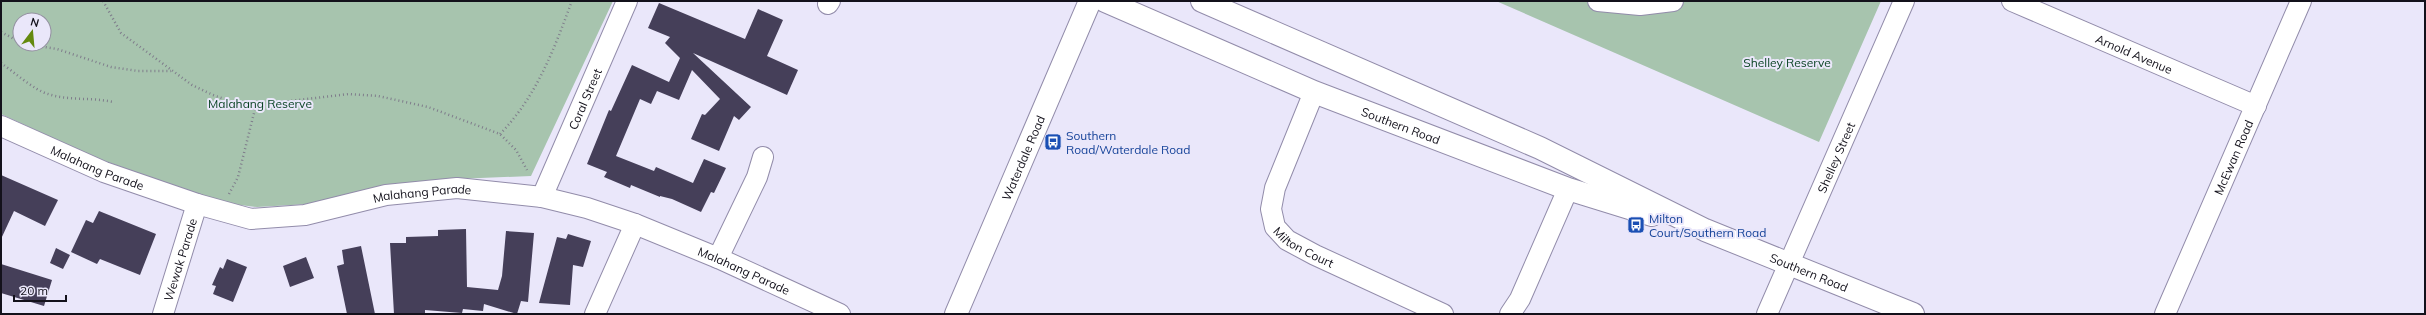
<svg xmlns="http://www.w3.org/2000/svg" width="2426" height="315" viewBox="0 0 2426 315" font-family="Mulish,sans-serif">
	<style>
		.green { fill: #a7c4ae; fill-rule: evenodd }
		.building { fill: #453f59 }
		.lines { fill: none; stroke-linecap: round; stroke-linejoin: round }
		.minor-casing { stroke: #928caa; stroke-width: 22 }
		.major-casing { stroke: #928caa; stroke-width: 24 }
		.path { stroke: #7f7d8b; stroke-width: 2.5; stroke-dasharray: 1 3; stroke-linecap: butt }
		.minor { stroke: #fff; stroke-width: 20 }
		.major { stroke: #fff; stroke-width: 22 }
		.labels { text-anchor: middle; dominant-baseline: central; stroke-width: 4; stroke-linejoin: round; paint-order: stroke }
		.street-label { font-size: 12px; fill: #13111b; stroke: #eae7fa }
		.park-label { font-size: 12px; fill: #043f1e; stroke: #eae7fa }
		.transit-label { font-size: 12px; fill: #164399; stroke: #eae7fa; text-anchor: start }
	</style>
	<rect width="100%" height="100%" fill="#eae7fa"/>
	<path class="green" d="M1 1H613L531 176 456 179 379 186 309 204 257 207 224 203 96 158 1 114ZM20 20H44V44H20Z
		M1496 1H1881L1819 142Z"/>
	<path class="building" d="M659 3 745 39 758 9 783 20 767 56 798 70 787 95 693 53 751 107 739 120 734 116 719 151 691 139 702 114 705 115 720 99 692 70 679 100 657 91 651 104 640 99 616 156 654 171 656 167 693 183 704 159 726 168 714 193 711 192 701 212 672 199 660 196V197L631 185 630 188 604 177 607 172 587 164 609 110 611 111 632 65 669 82 680 58 665 43 670 37 648 28Z
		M1 175 58 200 45 226 14 211 1 239Z
		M99 211 156 234 140 275 100 259 97 264 71 252 86 220 93 223Z
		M466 229 467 287 498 290 502 276 506 231 534 233 528 302 521 301 517 314 484 304 483 311 463 309 462 313 425 310V314H394L390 243H406V237L438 236V230Z
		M568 234 591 241 583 267 573 265 570 305 539 303 557 237 566 239Z
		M361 246 375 314H347L337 266 344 264 342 250Z
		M56 248 70 255 63 269 50 263Z
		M306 257 314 278 290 287 283 266Z
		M227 259 247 267 233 302 213 294 216 286 212 285 220 267 223 269Z
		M1 264 52 280 44 306 1 293Z"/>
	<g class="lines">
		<g class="minor-casing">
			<g id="minor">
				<path d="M1598 1 1640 5 1673 1"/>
				<path id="s1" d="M2012 1 2256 106"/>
				<path d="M828 4 830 1"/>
				<path id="s2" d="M1314 92 1275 188 1271 209 1275 227 1287 240 1315 255 1443 314"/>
				<path id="s3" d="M1 126 104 172 197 204 251 219 305 215 386 195 457 188 542 197 587 208 635 224 718 258 840 314"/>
				<path id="s4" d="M542 197 627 1"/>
				<path d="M718 258 757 177 763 157"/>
				<path id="s5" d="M163 314 197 204"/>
				<path d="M595 314 635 224"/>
				<path d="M1510 314 1520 299 1568 189"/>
				<path id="s6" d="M1767 314 1904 1"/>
				<path id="s7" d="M2165 314 2301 1"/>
			</g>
		</g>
		<g class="major-casing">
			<g id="major">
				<path id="s8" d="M1105 1 1314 92 1568 189 1652 215"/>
				<path id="s9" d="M1202 1 1540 148 1705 230 1913 314"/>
				<path id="s10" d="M956 314 1090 1"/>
			</g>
		</g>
		<path class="path" d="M103 1 121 33 192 85 213 95 236 103 256 105 349 94 378 96 428 107 500 134 516 150 527 170
			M1 32 20 42
			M26 44 57 49 111 67 138 71H171
			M1 63C14 72 34 90 48 94 69 101 91 97 113 102
			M500 134C537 96 554 49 572 1
			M229 194 238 177 256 105"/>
		<use href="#minor" class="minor"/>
		<use href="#major" class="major"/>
	</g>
	<defs>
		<g id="bus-square" transform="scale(0.9)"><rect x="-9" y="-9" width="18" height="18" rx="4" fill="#1a4fb4" stroke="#eae7fa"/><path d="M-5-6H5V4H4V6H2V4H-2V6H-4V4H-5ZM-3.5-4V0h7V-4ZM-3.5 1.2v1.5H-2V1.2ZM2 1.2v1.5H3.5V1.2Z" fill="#fff"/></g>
	</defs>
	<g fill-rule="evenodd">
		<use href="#bus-square" x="1053" y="142"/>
		<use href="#bus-square" x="1636" y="225"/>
	</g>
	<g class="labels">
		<g class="street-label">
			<text stroke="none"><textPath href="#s1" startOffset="133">Arnold Avenue</textPath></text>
			<text stroke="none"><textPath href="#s4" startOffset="107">Coral Street</textPath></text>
			<text stroke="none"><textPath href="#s8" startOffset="321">Southern Road</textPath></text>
			<text stroke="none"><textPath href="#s10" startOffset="170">Waterdale Road</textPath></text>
			<text stroke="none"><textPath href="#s6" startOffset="171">Shelley Street</textPath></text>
			<text stroke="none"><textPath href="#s7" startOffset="171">McEwan Road</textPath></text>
			<text stroke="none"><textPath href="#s3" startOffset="105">Malahang Parade</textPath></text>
			<text stroke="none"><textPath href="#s3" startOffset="441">Malahang Parade</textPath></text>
			<text stroke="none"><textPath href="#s2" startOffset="179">Milton Court</textPath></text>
			<text stroke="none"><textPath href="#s5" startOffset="57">Wewak Parade</textPath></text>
			<text stroke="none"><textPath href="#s3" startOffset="777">Malahang Parade</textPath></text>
			<text stroke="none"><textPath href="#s9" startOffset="665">Southern Road</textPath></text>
		</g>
		<g class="park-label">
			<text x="1787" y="62">Shelley Reserve</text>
			<text x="260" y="103">Malahang Reserve</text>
		</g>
		<g class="transit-label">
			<text x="1066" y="135">Southern<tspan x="1066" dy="14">Road/Waterdale Road</tspan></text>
			<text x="1649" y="218">Milton<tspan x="1649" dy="14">Court/Southern Road</tspan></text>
		</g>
	</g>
	<rect width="2426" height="315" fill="none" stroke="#13111b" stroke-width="4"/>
	<g transform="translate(32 32) rotate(16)"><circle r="19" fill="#eae7fa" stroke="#9491a1"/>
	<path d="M0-3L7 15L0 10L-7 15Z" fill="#64890f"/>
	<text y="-6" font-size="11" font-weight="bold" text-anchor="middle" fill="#13111b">N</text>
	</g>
	<path d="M14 295v6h52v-6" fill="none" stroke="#13111b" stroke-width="2"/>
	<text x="20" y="295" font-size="12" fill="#13111b" stroke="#eae7fa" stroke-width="3" paint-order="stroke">20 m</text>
</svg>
